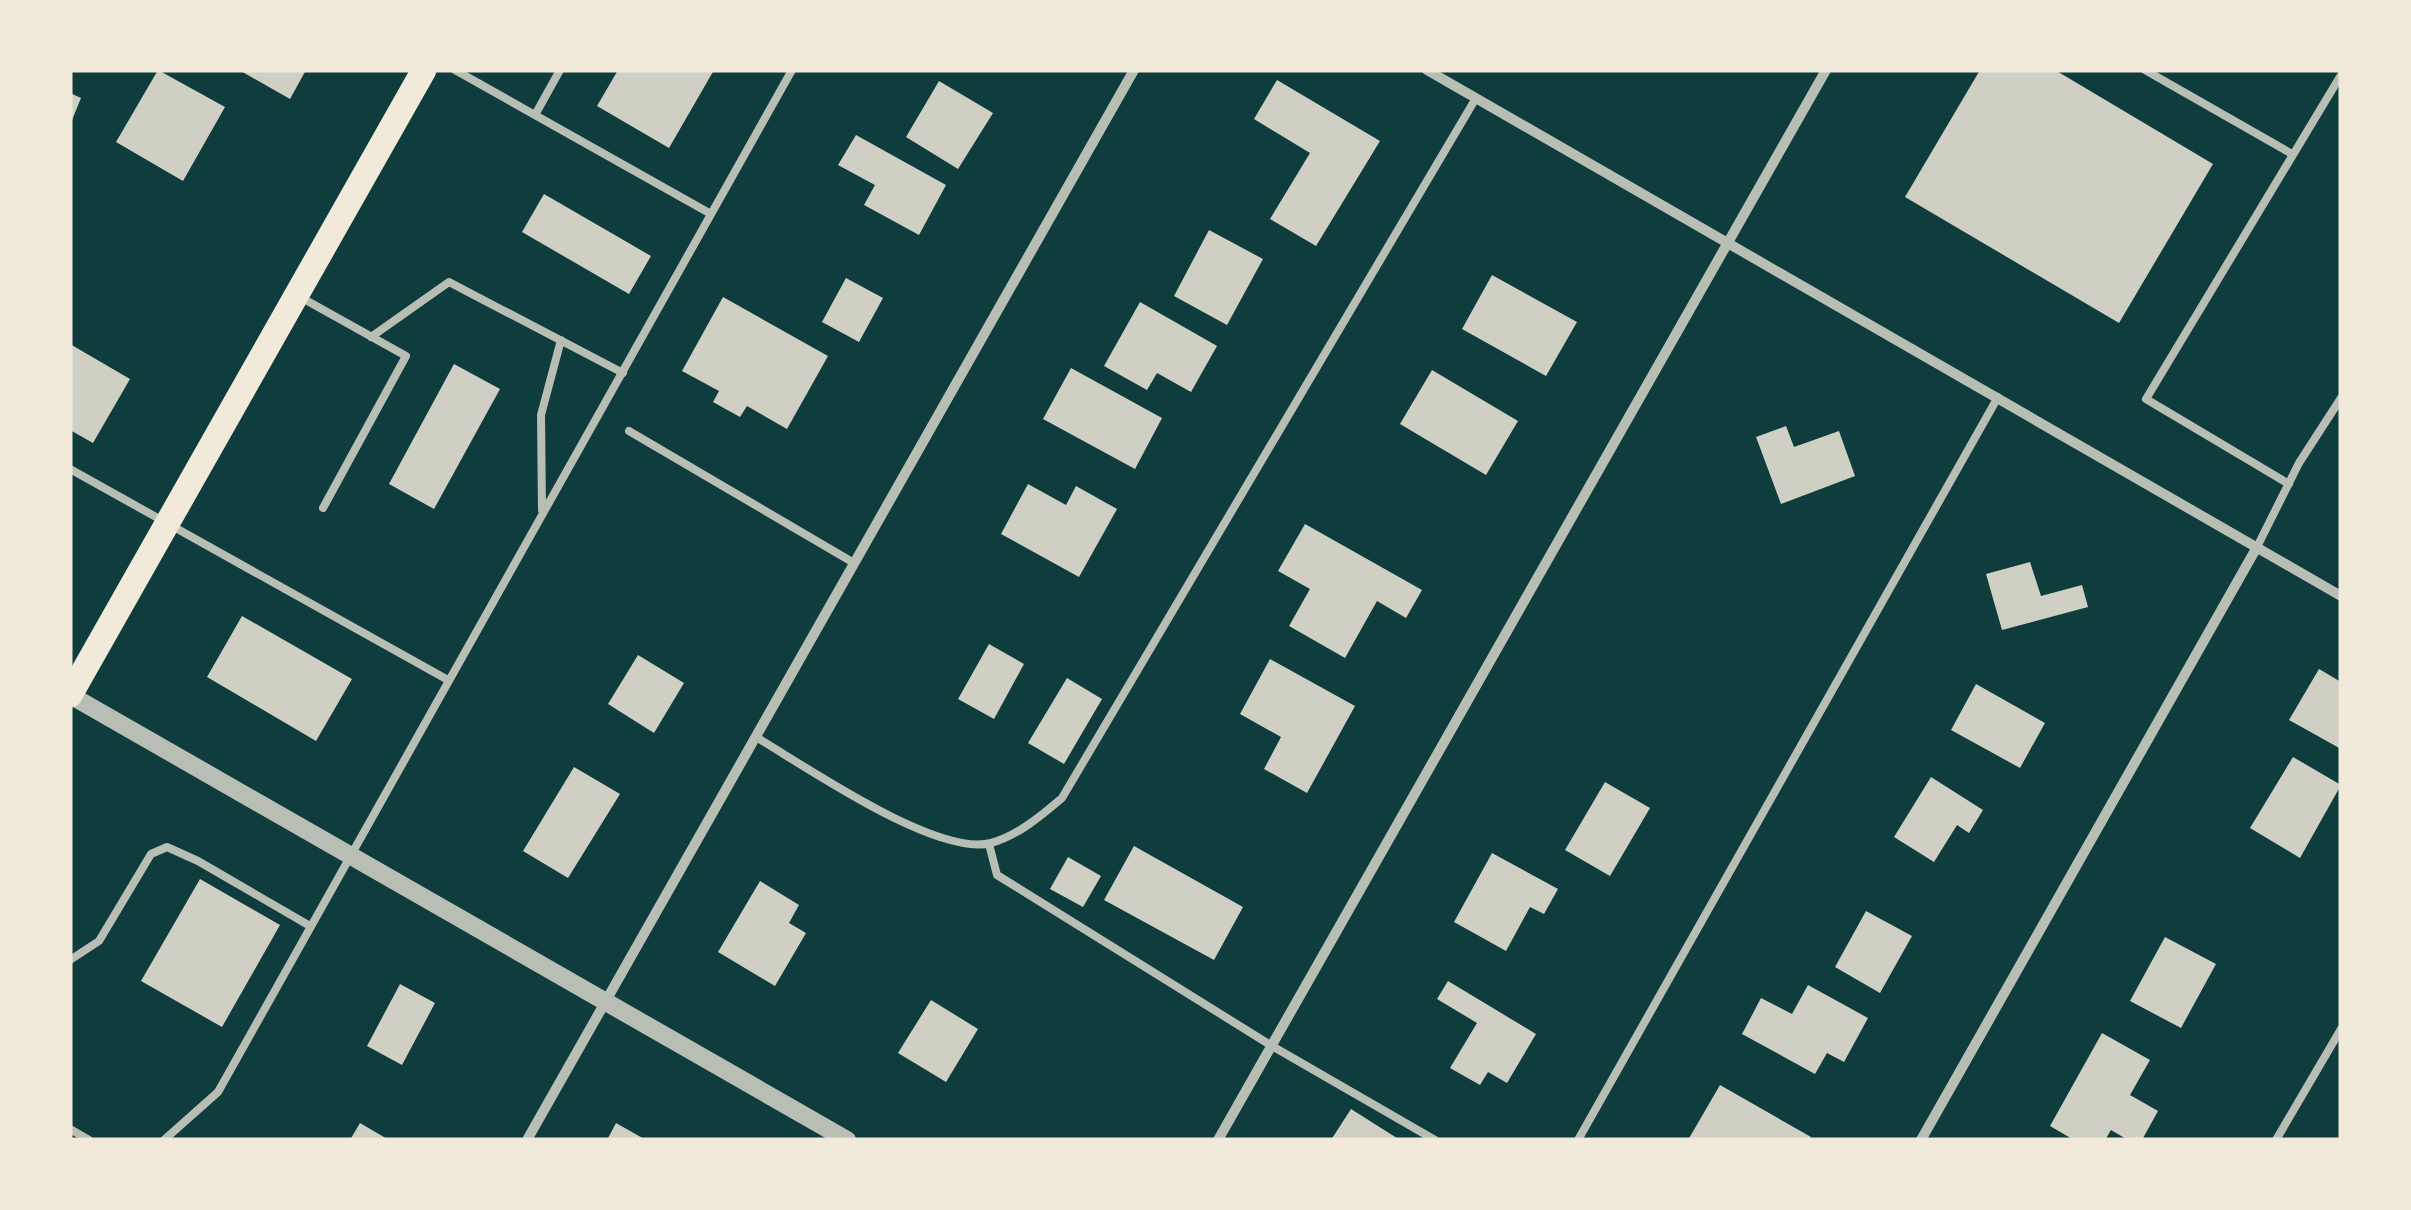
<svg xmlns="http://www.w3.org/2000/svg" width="2411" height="1210" viewBox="0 0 2411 1210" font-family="Ubuntu,sans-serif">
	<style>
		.building { fill: #cfcfc3 }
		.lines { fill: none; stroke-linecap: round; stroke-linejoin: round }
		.service { stroke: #b8beb3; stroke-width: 8 }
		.minor { stroke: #b8beb3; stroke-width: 10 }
		.tertiary { stroke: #b8beb3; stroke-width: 18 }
		.primary { stroke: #f1e9da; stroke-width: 25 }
	</style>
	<rect width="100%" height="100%" fill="#0f3d3e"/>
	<path class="building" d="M158 70 225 107 183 181 116 142Z
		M239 70H306L290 99Z
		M618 70H714L669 148 597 106Z
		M1980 70H2055L2213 164 2119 323 1905 197Z
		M1277 80 1380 141 1316 246 1270 219 1310 153 1254 119Z
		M939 81 993 113 958 169 906 137Z
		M70 93 81 98 70 125Z
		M856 135 946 185 919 235 864 205 875 185 838 165Z
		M544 194 651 256 629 294 522 232Z
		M1209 230 1263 259 1227 325 1174 296Z
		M1492 275 1577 322 1546 376 1462 329Z
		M846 278 883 298 859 342 822 322Z
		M723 297 828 356 787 429 747 406 740 417 713 402 719 391 682 371Z
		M1140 302 1217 346 1191 392 1157 373 1147 390 1104 366Z
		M70 344 130 379 93 443 70 430Z
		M454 364 500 389 434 509 389 484Z
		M1071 368 1162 418 1135 469 1043 419Z
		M1432 370 1518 421 1486 475 1400 424Z
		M1786 426 1794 447 1839 431 1855 476 1781 504 1756 437Z
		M1028 484 1066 505 1076 486 1117 509 1079 577 1001 534Z
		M1305 524 1422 590 1406 618 1377 601 1345 658 1289 626 1310 589 1278 571Z
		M2030 562 2041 596 2082 585 2088 607 2002 630 1986 574Z
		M242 616 352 679 316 741 207 677Z
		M989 644 1024 664 994 719 958 699Z
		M638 655 684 683 654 733 608 704Z
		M1270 659 1355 706 1307 793 1264 769 1281 737 1240 714Z
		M2319 669 2341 682V749L2289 720Z
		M1067 678 1102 699 1064 764 1028 743Z
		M1976 684 2045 723 2020 768 1951 730Z
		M2293 757 2341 785 2300 858 2250 828Z
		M574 767 620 794 568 878 523 851Z
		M1931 777 1983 810 1969 833 1957 825 1934 862 1894 837Z
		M1605 782 1650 808 1610 876 1565 850Z
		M1134 846 1243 907 1214 960 1104 900Z
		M1492 853 1558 889 1544 914 1530 907 1506 951 1454 922Z
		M1068 857 1101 876 1083 907 1050 889Z
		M200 879 280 925 222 1027 141 981Z
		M760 881 799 905 789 923 806 933 775 986 718 952Z
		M1866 911 1912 936 1880 993 1835 967Z
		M2165 937 2216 964 2181 1028 2130 1001Z
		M1448 981 1536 1034 1507 1083 1488 1072 1480 1085 1450 1068 1477 1023 1437 999Z
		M400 984 435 1003 402 1065 367 1046Z
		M1808 985 1868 1018 1844 1062 1827 1053 1815 1074 1742 1034 1761 998 1792 1014Z
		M931 1000 978 1029 946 1082 898 1053Z
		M2102 1033 2150 1060 2130 1095 2158 1111 2142 1140H2128L2111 1130 2105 1140H2074L2050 1126Z
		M1720 1085 1811 1137 1810 1140H1688Z
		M1351 1109 1400 1140H1331Z
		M360 1123 389 1140H350Z
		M616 1123 646 1140H607Z"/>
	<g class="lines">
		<path class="service" d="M455 70 711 214
			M2145 70 2292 154
			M535 115 560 70
			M302 298 406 356 323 508
			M371 337 449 282 623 373
			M629 431 854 563
			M70 469 448 680
			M2289 484 2146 399 2341 75
			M542 510 541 415 561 340
			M2257 547 2299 463 2341 398
			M756 737C805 766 936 857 991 843 1017 836 1041 816 1062 798L1476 98
			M989 844 997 875 1272 1046 1435 1140
			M70 960 99 941 151 854 167 847 198 861 310 926
			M70 1129 89 1140
			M164 1140 218 1092 792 70
			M1578 1140 1998 397
			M2276 1140 2341 1029"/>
		<path class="minor" d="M1427 70 2341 596
			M527 1140 1134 70
			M1218 1140 1826 70
			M1921 1140 2257 547"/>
		<path class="tertiary" d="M70 695 847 1140"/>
		<path class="primary" d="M70 695 424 70"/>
	</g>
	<rect width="2411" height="1210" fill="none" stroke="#f1e9da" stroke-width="145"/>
</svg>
